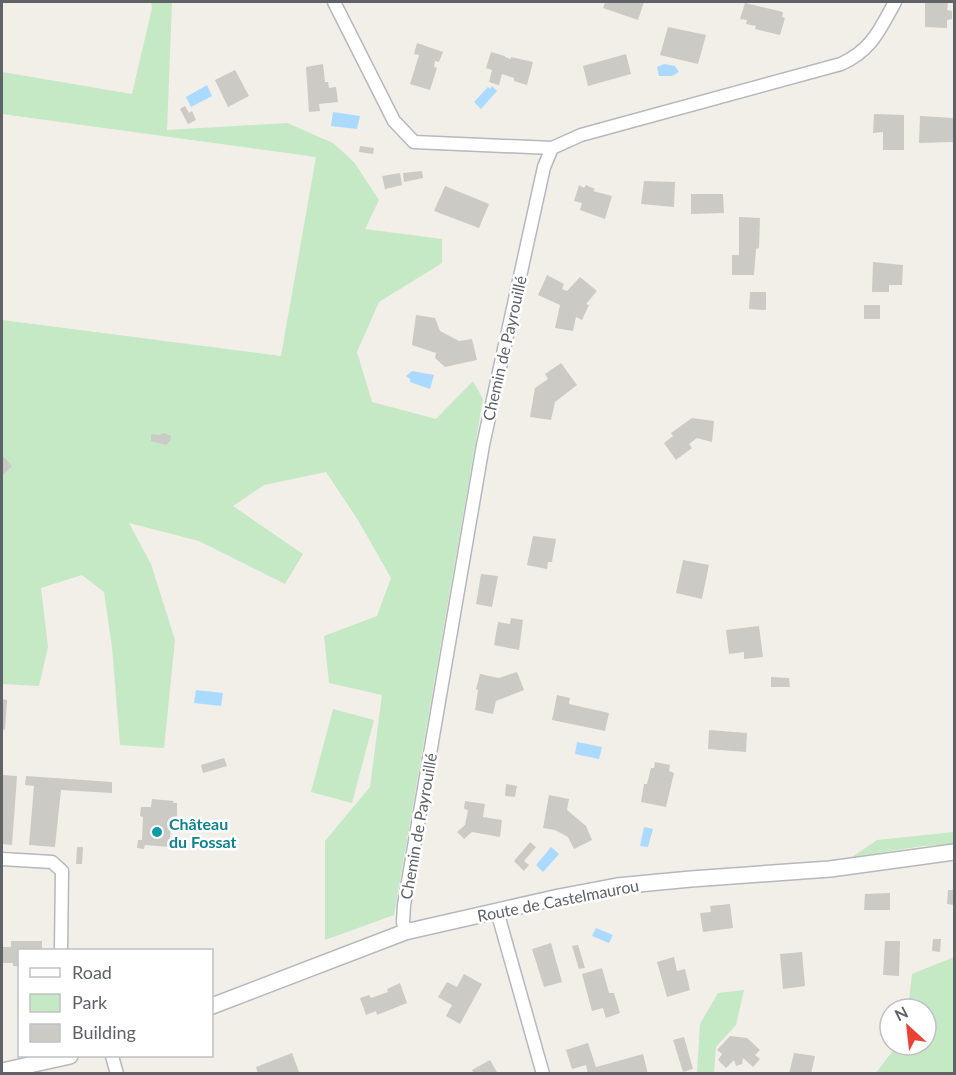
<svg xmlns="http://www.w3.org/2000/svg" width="956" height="1075" viewBox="0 0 956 1075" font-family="Lato,sans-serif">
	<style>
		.green { fill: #c5e8c5 }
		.water { fill: #aadaff }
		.building { fill: #cccac5 }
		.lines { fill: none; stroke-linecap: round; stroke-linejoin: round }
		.minor-casing { stroke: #b5b8bc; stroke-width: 15 }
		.tertiary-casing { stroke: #b5b8bc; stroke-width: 18 }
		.minor { stroke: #fff; stroke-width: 12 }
		.tertiary { stroke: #fff; stroke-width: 15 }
		.culture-dot { fill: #0f9aa8; stroke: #fff; stroke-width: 2 }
		.labels { text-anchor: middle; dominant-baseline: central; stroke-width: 5; stroke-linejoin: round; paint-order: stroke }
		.street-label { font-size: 16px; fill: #5f6368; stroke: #fff }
		.culture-label { font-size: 16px; font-weight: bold; fill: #0d838f; stroke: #fff; text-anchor: start }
	</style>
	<rect width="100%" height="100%" fill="#f1efe8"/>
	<path class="green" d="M151 2H172L167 130 287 123 333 143 354 162 379 200 365 229 442 239V263L379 302 357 352 372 402 436 419 473 381 483 399 394 915 325 940V841L370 787 382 695 329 683 324 636 377 616 391 578 358 520 326 472 264 485 233 506 303 554 285 584 199 541 129 523 151 564 175 640 164 748 120 745 112 647 104 592 82 575 41 588 48 647 39 686 2 684V320L281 356 316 157 2 114V72L132 94 152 8Z
		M333 709 374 720 352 803 311 792Z
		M954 832V844L923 846 852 857 877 840Z
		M954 957V1073H876L897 1045H926V1009H908L912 974Z
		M744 990 736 1025 716 1047 714 1073H697L700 1024 718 993Z"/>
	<path class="water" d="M664 64 675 66 679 72 672 76H659L657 67Z
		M207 85 212 96 191 107 186 97Z
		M492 86 497 91 481 109 474 102 488 87 490 89Z
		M333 112 360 116 357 129 331 126Z
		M412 371 434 375 430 389 410 382V379L406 376Z
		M196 690 223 693 221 706 194 703Z
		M577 742 602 747 599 759 575 754Z
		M644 827 653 829 648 847 640 846Z
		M551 847 559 854 543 872 536 865Z
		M596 928 613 935 609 943 592 936Z"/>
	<path class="building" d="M605 2H644L638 20 603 8Z
		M925 2H948L947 10 952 11V19L947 20V28L925 27Z
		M745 3 783 12 782 17 785 18 780 35 755 29 756 26 746 24 747 20 740 19Z
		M668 27 706 35 698 64 660 55Z
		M417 43 443 52 439 62 435 61 434 67 437 68 430 90 410 84 419 55 414 54Z
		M491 52 505 56V57L511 59V57L533 62 527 85 514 81V78L502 74 499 85 489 82 492 70 486 68Z
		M626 54 631 74 588 86 583 66Z
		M323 64 325 82H328L329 88 336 87 338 102 319 104 320 111 309 112 306 67Z
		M235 70 249 96 228 107 215 80Z
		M185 106 189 113 192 111 196 120 188 124 180 109Z
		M874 114 904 115V150H883V132L873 133Z
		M920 116 953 118V142L919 143Z
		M360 146 374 148 373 154 359 152Z
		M422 171 423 178 404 182 403 173Z
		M400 173 402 185 385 189 382 176Z
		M644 181 675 182 674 207 641 204Z
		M579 185 584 188 586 185 595 189 593 191 612 196 605 219 580 210 582 203 574 201Z
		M445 186 489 204 479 228 434 211Z
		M691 194H723L724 213 691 214Z
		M739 217 760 218 759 248 756 249 754 275H732V255H739Z
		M873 262 903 265 902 285H889V292H872Z
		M547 275 564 284 562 289 567 291 580 277 597 291 586 304 589 305 582 320 576 317 573 331 555 328 560 305 538 295Z
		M750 292H766V310L749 309Z
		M864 305H880V319H864Z
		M416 315 435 318 440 331 459 341 472 339 477 360 445 367 435 358 436 353 412 345Z
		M561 363 577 385 555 402 551 420 530 417 535 388 548 379 545 374Z
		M692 418 714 421 712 442 697 438 689 444 692 448 676 460 664 443 673 436 671 433Z
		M164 433 171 436 170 441 166 445 151 441V434L159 435Z
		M2 455 12 466 2 476Z
		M533 536 556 539 552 562H548L547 569 527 565Z
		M683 560 709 565 702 599 676 593Z
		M481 574 498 576 492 607 476 604Z
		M511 618 523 620 519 650 494 645 498 622 510 624Z
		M759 626 763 657 744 659V652L729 654 726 630Z
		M517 672 524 690 496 701 493 714 475 710 478 690 476 689 480 674 499 678Z
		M771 677 789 678 790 687H771Z
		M557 695 570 698 569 704 609 713 605 731 552 720Z
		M2 699 7 700 5 730 2 729Z
		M709 730 747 733 746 752 708 749Z
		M224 758 227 766 203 773 201 765Z
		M655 762 670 765 669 771 674 773 666 807 641 802 644 784H647L651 768H654Z
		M2 775 17 776 12 845 2 844Z
		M26 776 112 782V793L61 790 55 847 29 845 34 786 25 785Z
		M506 784 517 786 515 797 505 796Z
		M549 795 569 799 567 810 586 826 592 840 574 849 568 837 555 830 543 828Z
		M152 799 174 801 173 803H177V824L171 823 170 841 177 842 176 850 170 849V847L145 845 144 849 137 848 138 840H142L143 817 140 816 141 807H151Z
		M465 801 485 804 483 817 502 820 500 837 472 832 464 839 457 832 465 825 468 810 464 809Z
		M530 842 536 847 524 861 529 865 524 871 514 861Z
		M77 847H83L82 864H76Z
		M948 890H954V905L947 904Z
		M890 893V910H864L865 894Z
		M730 904 733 928 703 932 700 913 711 912 710 906Z
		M933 939H941L940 952 932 951Z
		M11 941H42V950H20V966H13V963H2V947H11Z
		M885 941H900L899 976 883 975Z
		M551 943 562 982 544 987 532 949Z
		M578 945 585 968 579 969 572 946Z
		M802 952 805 986 783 989 780 954Z
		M674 957 677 971 685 969 690 990 667 997 657 962Z
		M602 968 609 993H614L620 1013 606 1018 603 1008 592 1011 582 974Z
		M464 974 482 984 460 1024 446 1016 452 1005 438 997 447 982 457 987Z
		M400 983 407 1003 377 1015 376 1011 366 1015 360 998 369 995 371 998 388 992 387 989Z
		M730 1036 747 1038 760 1050 755 1055 760 1059 753 1067 743 1058 742 1064 736 1066 734 1060 726 1068 718 1060 722 1054 717 1050Z
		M684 1037 693 1069 683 1072 673 1040Z
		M588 1043 596 1067 643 1054 648 1074H588L586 1065 572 1069 566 1050Z
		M292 1053 299 1072 258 1074 256 1067Z
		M794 1053 815 1056 811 1074H789Z
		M490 1060 498 1074H474L472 1070Z"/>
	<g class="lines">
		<g class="minor-casing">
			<path id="minor" d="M334 2 394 121 414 142 552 148
				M2 859 52 862 62 871 61 950
				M497 911 543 1074
				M405 932 403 922 404 905 483 445 544 167 552 148 581 135 841 64C872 50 880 29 895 2
				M112 1056 117 1074"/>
		</g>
		<g class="tertiary-casing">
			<path id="tertiary" d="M212 1006 405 932 559 897 617 886 691 879 830 869 954 852
				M2 1071 70 1056"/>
		</g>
		<use href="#minor" class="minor"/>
		<use href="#tertiary" class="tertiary"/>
	</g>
	<circle class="culture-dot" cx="157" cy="832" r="6"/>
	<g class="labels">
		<g class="street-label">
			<text transform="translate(504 348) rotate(-77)">Chemin de Payrouillé</text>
			<text transform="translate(418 826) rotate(-80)">Chemin de Payrouillé</text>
			<text transform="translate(558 900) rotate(-11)">Route de Castelmaurou</text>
		</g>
		<g class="culture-label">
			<text x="169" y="823">Château<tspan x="169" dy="18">du Fossat</tspan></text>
		</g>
	</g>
	<rect width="956" height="1075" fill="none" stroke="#5f6368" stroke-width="6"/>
	<rect x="18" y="949" width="195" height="108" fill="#ffffff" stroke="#bfc1c3" stroke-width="1.5"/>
	<rect x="30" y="968" width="30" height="9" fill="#ffffff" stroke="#bfc1c3" stroke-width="1.5"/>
	<text x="72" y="979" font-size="18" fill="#5f6368">Road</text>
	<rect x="30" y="994" width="30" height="18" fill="#c5e8c5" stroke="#bfc1c3" stroke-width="1.5"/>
	<text x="72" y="1009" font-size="18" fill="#5f6368">Park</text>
	<rect x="30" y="1024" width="30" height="18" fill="#cccac5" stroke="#bfc1c3" stroke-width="1.5"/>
	<text x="72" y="1039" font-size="18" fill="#5f6368">Building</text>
	<g transform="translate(908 1027) rotate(333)"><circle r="28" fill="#ffffff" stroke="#bfc1c3" stroke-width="1.5"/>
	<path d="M0-4.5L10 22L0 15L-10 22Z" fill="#ea4335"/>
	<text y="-9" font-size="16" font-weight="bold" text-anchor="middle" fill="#5f6368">N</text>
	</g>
</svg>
